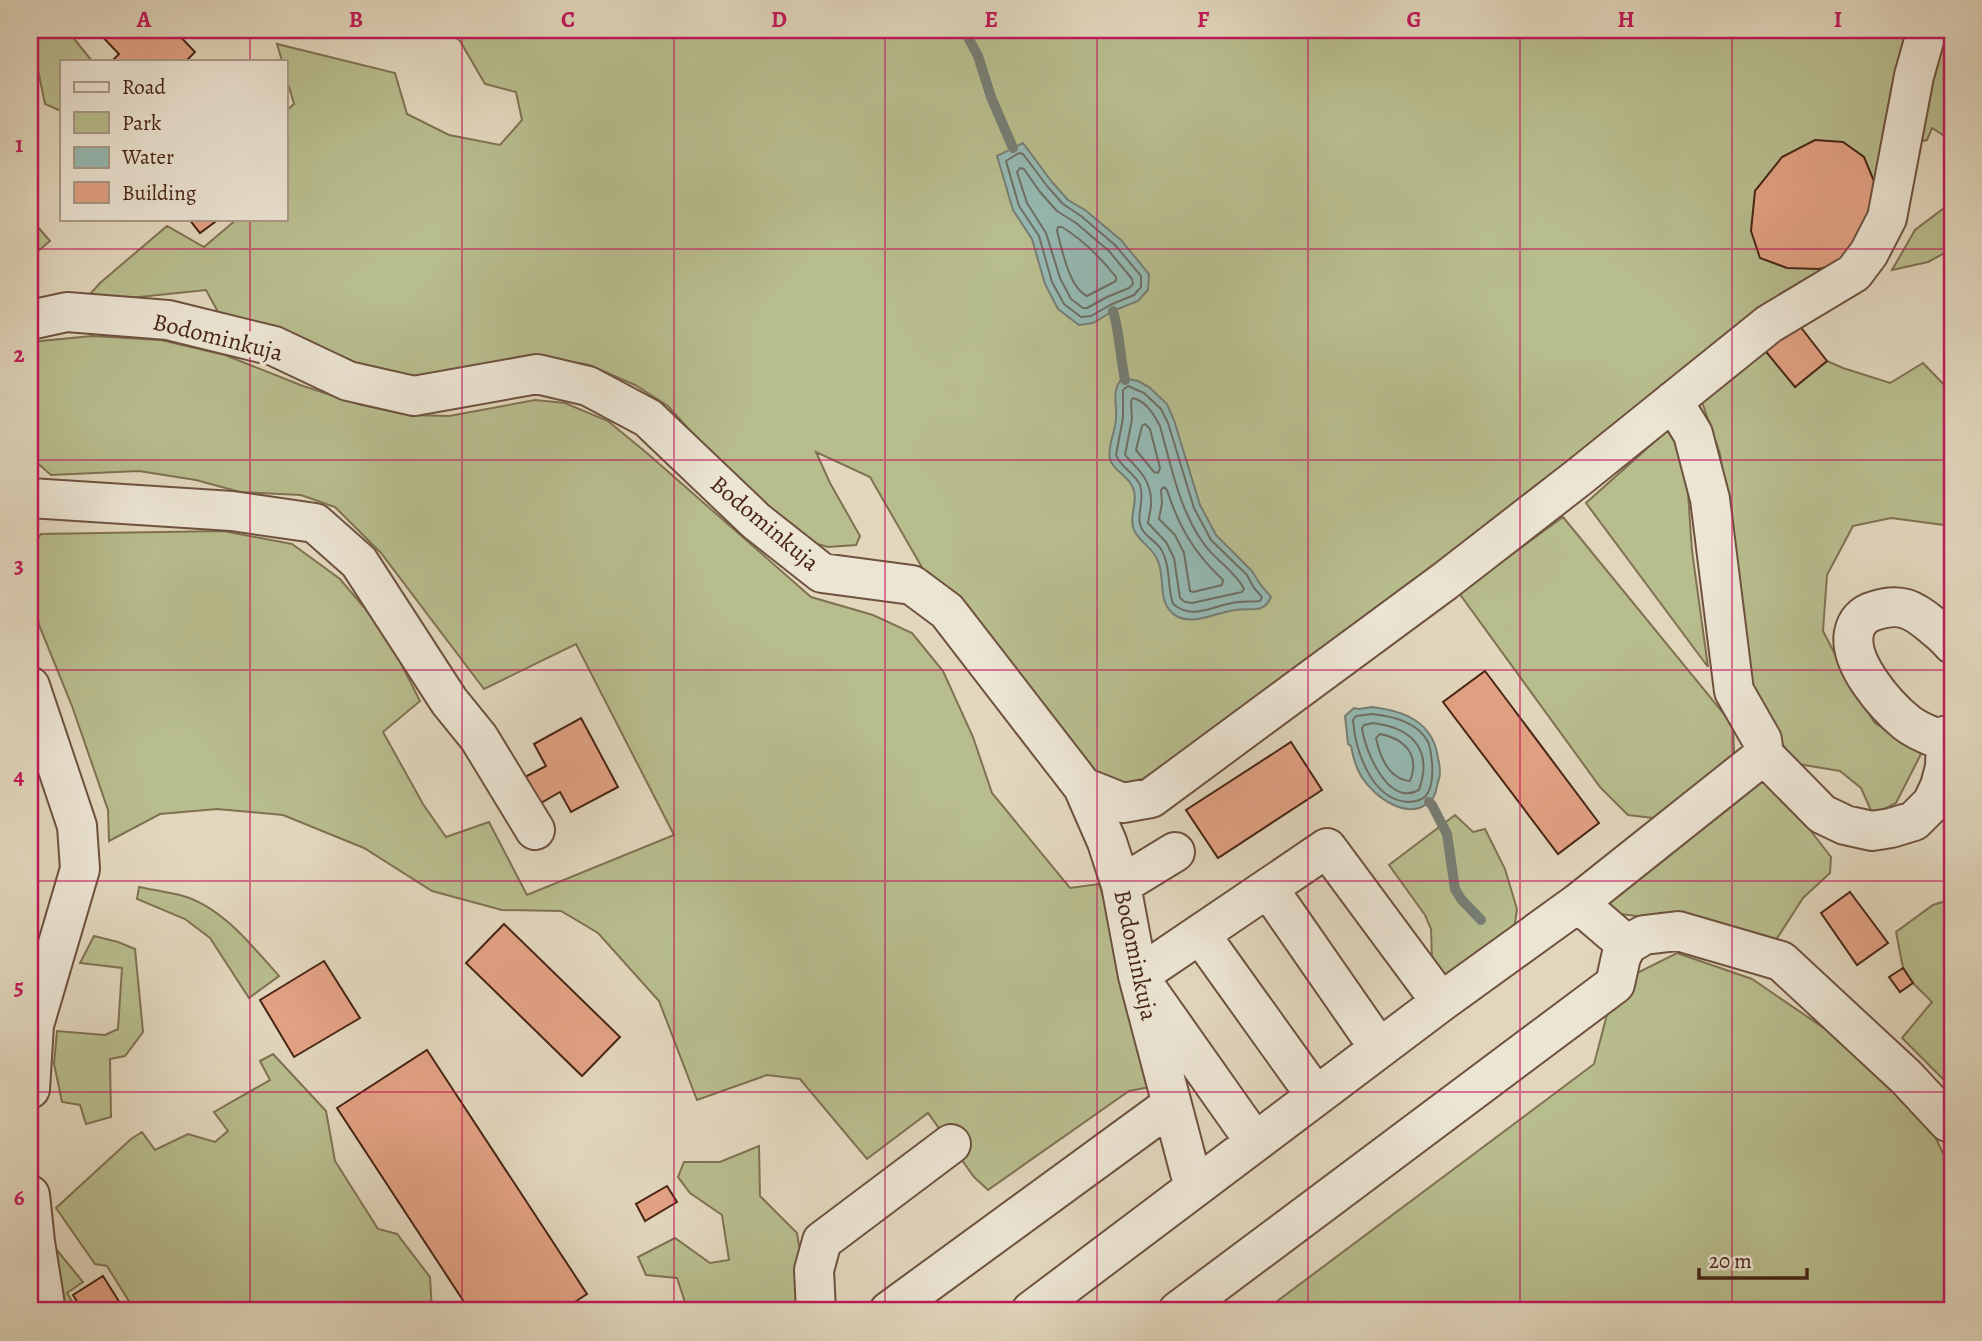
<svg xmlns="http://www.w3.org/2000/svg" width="1982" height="1341" viewBox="0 0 1982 1341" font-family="Alegreya,serif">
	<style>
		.green { fill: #b8bd8e; stroke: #807152; stroke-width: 2 }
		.water { fill: #95b9b3; stroke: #767e74; stroke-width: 2 }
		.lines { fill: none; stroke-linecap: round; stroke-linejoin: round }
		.shore { stroke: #6e6f64; stroke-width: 2 }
		.stream { stroke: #767e74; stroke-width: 10 }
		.building { fill: #e3a284; stroke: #482515; stroke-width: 2 }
		.minor-casing { stroke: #6e523f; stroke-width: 42 }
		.minor { stroke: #ece5d4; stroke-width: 38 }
		.grid { fill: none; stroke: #c2185b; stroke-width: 2; stroke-opacity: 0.55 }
		.labels { text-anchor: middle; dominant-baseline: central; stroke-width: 7; stroke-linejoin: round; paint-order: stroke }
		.street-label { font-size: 24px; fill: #482515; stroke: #ece5d4 }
		.neatline { fill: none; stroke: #c2185b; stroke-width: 2.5 }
		.grid-label { font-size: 23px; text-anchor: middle; font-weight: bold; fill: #c2185b }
	</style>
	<rect width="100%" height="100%" fill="#e2d7bd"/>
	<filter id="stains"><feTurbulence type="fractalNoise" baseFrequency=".00286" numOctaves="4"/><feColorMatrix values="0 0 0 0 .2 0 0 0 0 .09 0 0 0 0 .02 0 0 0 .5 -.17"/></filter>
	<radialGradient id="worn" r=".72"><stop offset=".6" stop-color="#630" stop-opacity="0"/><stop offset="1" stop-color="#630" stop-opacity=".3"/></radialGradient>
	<path class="green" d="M30 30H67L92 61H61V111L45 104 33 46 30 44Z
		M446 30H1952V141L1932 128 1927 140 1911 143 1869 253 1123 803 947 611 870 477 816 452 830 483 860 536 856 545 828 547 799 539 765 514 668 406 635 385 589 365 542 357 419 380 355 362 278 329 218 312 206 290 82 303 100 283 167 226 204 247 237 219H285V112L294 104 285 73V61H282L277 44 395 73 407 114 449 135 500 145 522 120 516 92 485 84 460 41Z
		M1952 202V249L1928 262 1892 270 1915 230Z
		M30 218 50 241 30 258Z
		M92 336 161 340 225 355 303 386 362 405 410 415 449 416 535 400 565 403 608 421 648 454 811 597 873 615 912 633 943 671 973 737 992 793 1070 888 1099 884 1111 920 1150 1087 1129 1091 988 1190 974 1177 928 1113 867 1159 800 1079 767 1075 697 1100 659 1001 598 933 561 911 502 910 432 891 364 848 283 815 217 809 160 814 109 841 108 810 72 706 39 625 30 577V550L41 534 223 531 292 544 340 579 385 632 420 701 383 732 423 804 446 837 489 822 527 895 674 835 576 644 484 689 381 553 335 507 301 495 240 492 196 480 139 471 51 475 34 460V378L30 356V342Z
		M1763 348 1795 386 1827 361 1843 368 1890 383 1923 363 1952 393V526L1891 518 1853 526 1827 575 1823 631 1855 693 1875 723 1922 752 1896 803 1873 815 1861 788 1840 771 1798 764 1749 703 1738 575 1720 454 1702 402Z
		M1671 427 1686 464 1692 551 1708 667 1586 503Z
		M1563 517 1733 725 1734 754 1713 787 1668 816 1653 818 1628 815 1600 787 1459 593Z
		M1762 776 1796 812 1831 857 1830 873 1803 898 1774 943 1679 921 1620 914 1608 909 1606 894Z
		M1455 815 1473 832 1485 829 1505 869 1517 909 1514 930 1457 975 1439 976 1432 959 1431 929 1425 915 1389 865Z
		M139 887C153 890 168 892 183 896 222 907 253 947 279 976L249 998 210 938 185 919 137 899Z
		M1952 899V1088L1902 1038 1932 1002 1913 983 1903 968 1896 932 1933 905Z
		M94 936 118 942 135 949 143 1032 125 1056 110 1059 111 1117 86 1124 80 1105 62 1102 54 1064 57 1031 105 1035 118 1029 122 968 80 963Z
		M1677 953 1752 979 1862 1054 1929 1124 1952 1172V1311H1264L1594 1064 1615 984Z
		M273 1054 326 1111 335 1161 378 1229 397 1234 430 1277 432 1311H135L107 1266 95 1264 56 1208 131 1139 142 1132 155 1150 188 1134 215 1142 228 1131 214 1112 270 1080 260 1061Z
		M759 1146 760 1196 797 1233 801 1258 796 1311H677L686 1305 677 1278 646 1275 638 1257 675 1238 710 1263 729 1260 722 1215 690 1193 678 1177 684 1162H720Z
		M51 1243 83 1282 67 1293 78 1311H64Z"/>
	<path class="water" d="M1023 143 1052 182 1068 200 1085 210 1121 240 1149 274 1148 290 1138 301 1113 311 1093 323 1079 325 1058 309 1045 284 1032 239 1013 210 997 156Z
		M1128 379 1138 381 1149 387 1167 404 1174 420 1200 505 1216 535 1252 571 1260 584 1271 597C1263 615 1252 607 1235 610 1218 612 1195 625 1178 617 1157 606 1165 582 1159 564 1155 549 1140 543 1134 530 1128 516 1139 502 1133 488 1129 476 1113 471 1110 459 1107 445 1116 432 1116 417 1117 404 1112 392 1120 381Z
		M1372 707C1405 711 1433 722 1438 758 1440 766 1441 772 1439 779 1436 786 1437 794 1432 799 1410 824 1374 797 1361 776 1355 766 1353 757 1351 746L1348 744 1345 716 1354 708 1359 709Z"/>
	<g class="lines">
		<path class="shore" d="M1019 153 1023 154 1047 186 1063 204 1081 216 1115 245 1141 276V287L1134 295 1110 305 1091 316 1081 317 1064 304 1052 282 1039 236 1019 206 1006 161Z
			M1020 168 1024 169 1040 192 1057 211 1076 223 1109 251 1132 279 1133 284 1129 288 1107 297 1087 308H1083L1071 299 1060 278 1046 233 1027 203 1017 172Z
			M1058 227H1062C1083 240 1101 258 1116 277V281L1087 296C1069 288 1062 249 1057 231Z
			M1128 386 1144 393 1161 409 1168 423 1194 508 1211 540 1247 575 1254 588 1262 597 1260 601C1251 602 1241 601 1232 603 1210 607 1192 620 1173 604 1167 586 1171 566 1161 549 1155 540 1142 535 1140 524 1137 512 1145 500 1140 485 1135 473 1120 467 1116 455L1123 418V390Z
			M1133 398C1146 401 1154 414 1160 426 1171 465 1179 510 1204 544 1215 560 1235 571 1244 589L1242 592 1192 603 1185 602 1180 598 1174 558 1166 542 1148 523C1149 515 1152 507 1151 499 1150 479 1138 469 1125 455L1132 419 1131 401Z
			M1145 424 1150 429 1160 468 1158 473 1154 472 1136 450 1142 426Z
			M1164 487 1167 490C1179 527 1194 553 1223 580L1222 585 1193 592 1190 591 1184 553 1175 535 1159 519 1162 503 1161 490Z
			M1372 714C1392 716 1418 722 1428 742 1431 748 1431 756 1432 763 1433 771 1432 788 1427 794 1424 800 1414 802 1408 802 1371 800 1355 749 1353 720L1356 716Z
			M1373 723C1413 728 1433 750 1419 790 1388 807 1365 751 1362 728L1364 725Z
			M1380 734C1406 739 1420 756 1410 781 1389 779 1380 757 1376 738Z"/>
		<path class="stream" d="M964 30 978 56 991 97 1013 148
			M1113 311C1120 333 1120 357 1125 380
			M1429 802 1432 805 1447 834 1455 889 1461 899 1481 920"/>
	</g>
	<path class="building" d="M96 30H174L195 52 186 61H112L119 54Z
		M1815 140 1843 142 1864 157 1876 186 1862 237 1848 258 1830 266 1819 269 1787 268 1760 258 1751 231 1755 191 1782 157Z
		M189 219H219L200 233Z
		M1796 321 1827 361 1795 387 1763 348Z
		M1485 671 1599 823 1558 854 1443 702Z
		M581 718 618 787 571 812 560 792 539 804 525 777 546 766 534 744Z
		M1291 742 1322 790 1218 858 1186 810Z
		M1850 892 1888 943 1857 965 1821 913Z
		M504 924 620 1037 582 1076 466 963Z
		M324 961 360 1018 294 1057 260 1000Z
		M1903 968 1913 983 1900 992 1889 977Z
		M427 1050 587 1294 561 1311H470L337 1108Z
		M667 1186 677 1202 645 1221 636 1204Z
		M103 1276 125 1311H83L73 1295Z"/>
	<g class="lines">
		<g class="minor-casing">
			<path id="minor" d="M30 320 67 312 168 320 274 346 348 381 414 396 537 374 588 386 648 418 756 521 822 573 912 585 947 611 1083 787 1107 842 1121 885 1138 976 1194 1188
				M1673 401 1693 434 1710 499 1734 691 1762 740 1764 755
				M30 498 232 511 315 523 359 562 449 701 479 738 535 830
				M1952 644C1947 637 1940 632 1933 626 1913 609 1900 602 1874 611 1863 614 1856 622 1854 633 1848 663 1886 706 1907 723 1916 730 1926 734 1936 738L1952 734
				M30 686 77 826 80 869 34 1025 30 1089
				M1083 787 1123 803 1151 798 1445 581 1579 477 1769 324 1854 273 1869 253 1887 218 1914 76 1927 30
				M1121 885 1175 852
				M1268 888 1379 1048
				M1200 934 1316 1096
				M1627 945 1578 903 1764 755 1822 814 1845 825 1872 831 1891 828 1914 821 1932 803 1940 786 1945 767 1946 737
				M1255 1142 1138 976 1327 848 1441 1002
				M30 1195 35 1242 46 1311
				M816 1311 814 1270 822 1241 951 1144
				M889 1311 1171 1105
				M1031 1311 1441 1002 1578 903
				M1178 1311 1615 984 1621 957 1627 945 1644 935 1678 931 1781 961 1906 1077 1948 1122H1952"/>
		</g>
		<use href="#minor" class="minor"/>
	</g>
	<path class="grid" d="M250 30V61M462 30V1311M674 30V1311M885 30V1311M1097 30V1311M1308 30V1311M1520 30V1311M1732 30V1311M250 219V1311M30 249H1952M30 460H1952M30 670H1952M30 881H1952M30 1092H1952"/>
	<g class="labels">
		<g class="street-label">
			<text transform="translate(218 337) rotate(14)">Bodominkuja</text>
			<text transform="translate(765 523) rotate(40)">Bodominkuja</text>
			<text transform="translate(1136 955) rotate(78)">Bodominkuja</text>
		</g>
	</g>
	<rect width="1982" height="1341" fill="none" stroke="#e2d7bd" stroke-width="77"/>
	<rect x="60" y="60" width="228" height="161" fill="#ece5d4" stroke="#aa9888" stroke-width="2"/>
	<rect x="74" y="82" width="35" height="10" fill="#ece5d4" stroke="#aa9888" stroke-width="2"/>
	<text x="122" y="94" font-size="21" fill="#482515">Road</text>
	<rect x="74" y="112" width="35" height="21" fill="#b8bd8e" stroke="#aa9888" stroke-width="2"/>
	<text x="122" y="130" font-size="21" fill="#482515">Park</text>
	<rect x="74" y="147" width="35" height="21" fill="#95b9b3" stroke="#aa9888" stroke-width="2"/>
	<text x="122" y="164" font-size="21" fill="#482515">Water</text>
	<rect x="74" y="182" width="35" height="21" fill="#e3a284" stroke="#aa9888" stroke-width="2"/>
	<text x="122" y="200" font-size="21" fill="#482515">Building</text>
	<path d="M1699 1268v10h108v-10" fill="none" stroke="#482515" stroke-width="3.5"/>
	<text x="1709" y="1268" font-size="21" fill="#482515" stroke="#ece5d4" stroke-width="5" paint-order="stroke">20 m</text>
	<rect x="38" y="38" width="1906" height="1264" class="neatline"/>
	<g class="grid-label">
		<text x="144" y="27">A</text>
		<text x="356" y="27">B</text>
		<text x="568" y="27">C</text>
		<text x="779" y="27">D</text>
		<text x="991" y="27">E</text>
		<text x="1203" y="27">F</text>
		<text x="1414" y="27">G</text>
		<text x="1626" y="27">H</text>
		<text x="1838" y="27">I</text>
		<text x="19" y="152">1</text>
		<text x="19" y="362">2</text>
		<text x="19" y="573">3</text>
		<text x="19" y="784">4</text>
		<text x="19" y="994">5</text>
		<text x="19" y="1205">6</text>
	</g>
	<rect width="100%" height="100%" filter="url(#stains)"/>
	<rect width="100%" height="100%" fill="url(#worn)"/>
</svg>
